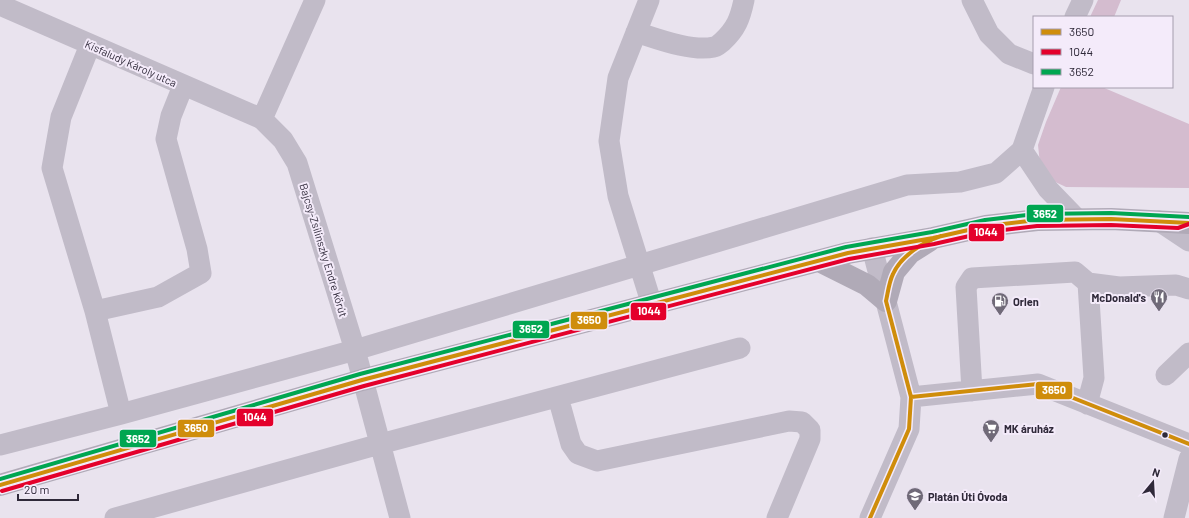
<svg xmlns="http://www.w3.org/2000/svg" width="1189" height="518" viewBox="0 0 1189 518" font-family="Barlow,sans-serif">
	<style>
		.green { fill: #d4bccf }
		.lines { fill: none; stroke-linecap: round; stroke-linejoin: round }
		.minor { stroke: #c1bbc8; stroke-width: 21 }
		.major { stroke: #b0aab7; stroke-width: 22 }
		.bus-1-casing { stroke: #f4ebfa; stroke-width: 7 }
		.bus-2-casing { stroke: #f4ebfa; stroke-width: 7 }
		.bus-3-casing { stroke: #f4ebfa; stroke-width: 7 }
		.bus-1 { stroke: #cf8d0b; stroke-width: 4 }
		.bus-2 { stroke: #e4002b; stroke-width: 4 }
		.bus-3 { stroke: #00a651; stroke-width: 4 }
		.bus-dot { fill: #2f2939; stroke: #f4ebfa; stroke-width: 1.5 }
		.labels { text-anchor: middle; dominant-baseline: central; stroke-width: 4; stroke-linejoin: round; paint-order: stroke }
		.street-label { font-size: 11px; fill: #2f2939; stroke: #f4ebfa }
		.poi-label { font-size: 11px; font-weight: bold; fill: #2f2939; stroke: #f4ebfa; text-anchor: start }
		.line-badge { stroke: #f4ebfa; stroke-width: 1.5 }
		.badge-label { font-size: 11px; text-anchor: middle; font-weight: bold; fill: #fff }
	</style>
	<rect width="100%" height="100%" fill="#e9e3ee"/>
	<path class="green" d="M1098 0H1121L1114 17H1090Z
		M1061 87H1102L1189 124V188L1066 187 1051 180 1040 164 1038 145 1046 122Z"/>
	<g class="lines">
		<path class="minor" d="M315 0 262 119 283 140 297 163 355 350 400 518
			M649 0 618 78 609 141 618 196 652 305
			M972 0 989 34 1009 54 1034 64
			M0 5 262 119
			M1075 17 1083 0
			M636 32C658 39 692 52 714 47 717 47 719 44 722 42 736 29 740 19 744 0
			M90 45 61 117 52 168 95 311 121 414
			M1022 150 1048 189 1077 219
			M1159 221 1189 241
			M1088 283 1119 287 1176 285 1189 289
			M95 311 158 297 201 273 197 249 166 139 171 116 183 86
			M1166 375 1189 353
			M972 391 966 287 972 278 1075 272 1088 283 1094 378 1087 404
			M558 397 571 444 578 454 597 461 789 421 802 422 810 430V439L777 518
			M911 397 1038 384 1189 444
			M0 445 121 414 355 350 907 185 960 182 996 173 1022 150 1044 87
			M115 518 380 444 740 348
			M870 518 909 429 911 397 872 248
			M1174 518 1189 459"/>
		<path class="major" d="M819 261 867 285 886 301 894 272 910 253 929 241
			M0 485 362 380 848 253 933 238 986 226 1037 220 1111 219 1189 223"/>
		<g class="bus-1-casing">
			<path id="bus-1" d="M886 301C888 292 889 282 893 274 901 256 923 242 941 236
				M911 397 1038 384 1189 444
				M0 485 362 380 848 253 933 238 986 226 1037 220 1111 219 1189 223
				M870 518 909 429 911 397 886 301"/>
		</g>
		<g class="bus-2-casing">
			<path id="bus-2" d="M2 491 364 386 849 259 934 244 987 232 1037 226 1111 225 1178 228 1189 224"/>
		</g>
		<g class="bus-3-casing">
			<path id="bus-3" d="M0 479 360 374 846 247 932 232 985 220 1036 214 1111 213 1189 217"/>
		</g>
		<use href="#bus-1" class="bus-1"/>
		<use href="#bus-2" class="bus-2"/>
		<use href="#bus-3" class="bus-3"/>
	</g>
	<defs>
		<g id="restaurant-pin" transform="scale(0.9)"><path d="M0 17L-7.5 6A9.5 9.5 0 1 1 7.5 6Z" fill="#706a78" stroke="#f4ebfa"/><path d="M-5-6h1v4h1v-4h1v4h1v-4h1v5L-1.5 .5V6h-2V.5L-5-1ZM5-6V6H3V1.5H1.5Q1.5-4 5-6Z" fill="#fff"/></g>
		<g id="fuel-pin" transform="scale(0.9)"><path d="M0 17L-7.5 6A9.5 9.5 0 1 1 7.5 6Z" fill="#706a78" stroke="#f4ebfa"/><path d="M-5.5-6h7V0h2V4h1.3V-2.5L3-4.5l.8-.8L6-3V5H2.5V1h-1V6h-7ZM-4.2-4.7v3.2H.2V-4.7Z" fill="#fff"/></g>
		<g id="supermarket-pin" transform="scale(0.9)"><path d="M0 17L-7.5 6A9.5 9.5 0 1 1 7.5 6Z" fill="#706a78" stroke="#f4ebfa"/><path d="M-6-5.5h2.5l.6 2H6L4.5 2H-2.5L-4.4-4H-6ZM-1.5 3.2a1.3 1.3 0 1 0 .1 0ZM3 3.2a1.3 1.3 0 1 0 .1 0Z" fill="#fff"/></g>
		<g id="school-pin" transform="scale(0.9)"><path d="M0 17L-7.5 6A9.5 9.5 0 1 1 7.5 6Z" fill="#706a78" stroke="#f4ebfa"/><path d="M0-5L7-2L0 1L-7-2ZM-4 1L0 2.5L4 1V4Q0 6-4 4Z" fill="#fff"/></g>
	</defs>
	<g fill-rule="evenodd">
		<use href="#restaurant-pin" x="1159" y="297"/>
		<use href="#fuel-pin" x="1000" y="301"/>
		<use href="#supermarket-pin" x="991" y="428"/>
		<use href="#school-pin" x="915" y="496"/>
	</g>
	<circle class="bus-dot" cx="1165" cy="435" r="3.5"/>
	<g class="labels">
		<g class="street-label">
			<text transform="translate(131 63) rotate(24)">Kisfaludy Károly utca</text>
			<text transform="translate(324 250) rotate(73)">Bajcsy-Zsilinszky Endre körút</text>
		</g>
		<g class="poi-label">
			<text x="1146" y="297" text-anchor="end">McDonald's</text>
			<text x="1013" y="301">Orlen</text>
			<text x="1004" y="428">MK áruház</text>
			<text x="928" y="496">Platán Úti Óvoda</text>
		</g>
	</g>
	<g class="line-badge">
		<rect x="1026" y="204" width="38" height="19" rx="4" fill="#00a651"/>
		<rect x="968" y="223" width="37" height="19" rx="4" fill="#e4002b"/>
		<rect x="630" y="302" width="37" height="19" rx="4" fill="#e4002b"/>
		<rect x="570" y="311" width="38" height="19" rx="4" fill="#cf8d0b"/>
		<rect x="512" y="320" width="38" height="19" rx="4" fill="#00a651"/>
		<rect x="1035" y="381" width="38" height="19" rx="4" fill="#cf8d0b"/>
		<rect x="236" y="408" width="38" height="19" rx="4" fill="#e4002b"/>
		<rect x="177" y="419" width="38" height="19" rx="4" fill="#cf8d0b"/>
		<rect x="119" y="429" width="38" height="19" rx="4" fill="#00a651"/>
	</g>
	<g class="badge-label">
		<text x="1045" y="218">3652</text>
		<text x="986" y="236">1044</text>
		<text x="649" y="315">1044</text>
		<text x="589" y="324">3650</text>
		<text x="531" y="333">3652</text>
		<text x="1054" y="394">3650</text>
		<text x="255" y="421">1044</text>
		<text x="196" y="432">3650</text>
		<text x="138" y="443">3652</text>
	</g>
	<rect x="1033" y="16" width="140" height="72" fill="#f4ebfa" stroke="#a59dad"/>
	<rect x="1041" y="29" width="20" height="6" fill="#cf8d0b" stroke="#a59dad"/>
	<text x="1069" y="36" font-size="12" fill="#2f2939">3650</text>
	<rect x="1041" y="49" width="20" height="6" fill="#e4002b" stroke="#a59dad"/>
	<text x="1069" y="56" font-size="12" fill="#2f2939">1044</text>
	<rect x="1041" y="69" width="20" height="6" fill="#00a651" stroke="#a59dad"/>
	<text x="1069" y="76" font-size="12" fill="#2f2939">3652</text>
	<g transform="translate(1153 482) rotate(18)" stroke="#f4ebfa" stroke-width="3" paint-order="stroke">
	<path d="M0-3L7 15L0 10L-7 15Z" fill="#2f2939"/>
	<text y="-6" font-size="11" font-weight="bold" text-anchor="middle" fill="#2f2939">N</text>
	</g>
	<path d="M18 494v6h60v-6" fill="none" stroke="#2f2939" stroke-width="2"/>
	<text x="24" y="494" font-size="12" fill="#2f2939" stroke="#f4ebfa" stroke-width="3" paint-order="stroke">20 m</text>
</svg>
